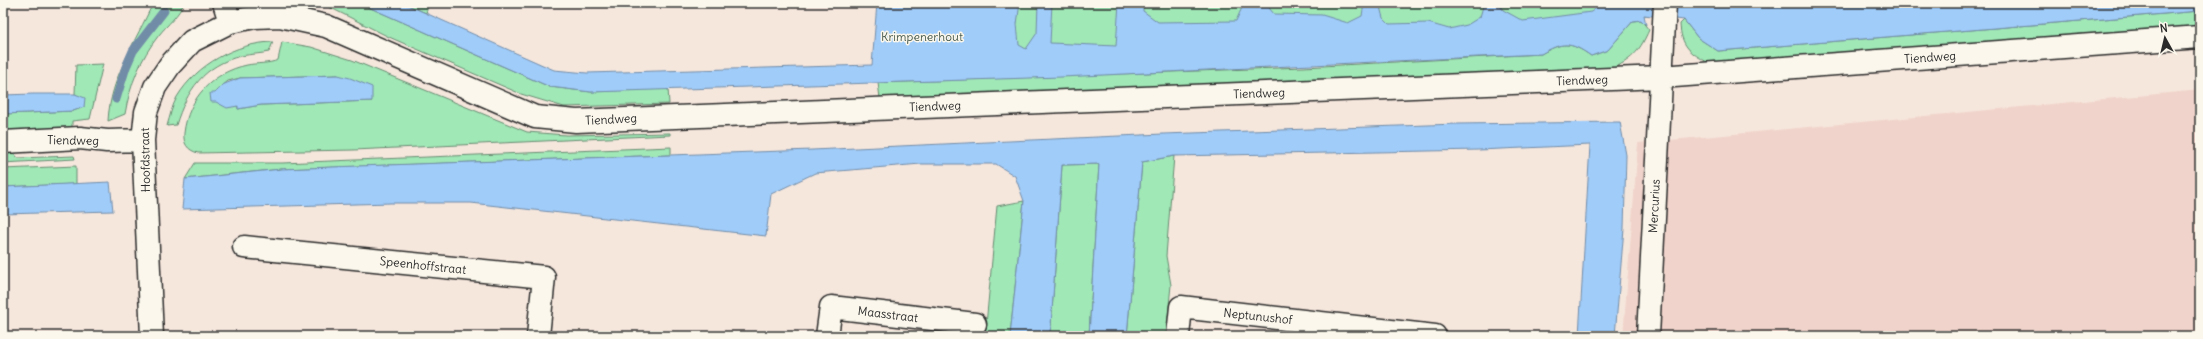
<svg xmlns="http://www.w3.org/2000/svg" width="2203" height="339" viewBox="0 0 2203 339" font-family="Delius,sans-serif">
	<style>
		.built { fill: #f0d4cb }
		.green { fill: #a0e8b6; stroke: #668a70; fill-rule: evenodd }
		.water { fill: #a0ccfa; stroke: #718ca7 }
		.lines { fill: none; stroke-linecap: round; stroke-linejoin: round }
		.stream { stroke: #718ca7; stroke-width: 9 }
		.minor-casing { stroke: #2b2b2b; stroke-width: 25 }
		.minor { stroke: #fbf7ec; stroke-width: 22 }
		.labels { text-anchor: middle; dominant-baseline: central; stroke-width: 3; stroke-linejoin: round; paint-order: stroke }
		.park-label { font-size: 12px; fill: #485a4e; stroke: #fbf7ec }
		.street-label { font-size: 12px; fill: #2b2b2b; stroke: #fbf7ec }
	</style>
	<rect width="100%" height="100%" fill="#f6e7dd"/>
	<filter id="ink" filterUnits="userSpaceOnUse"><feTurbulence type="fractalNoise" baseFrequency=".025" numOctaves="2"/><feDisplacementMap in="SourceGraphic" scale="8" xChannelSelector="R" yChannelSelector="G"/><feConvolveMatrix kernelMatrix="1 2 1 2 8 2 1 2 1" color-interpolation-filters="sRGB"/></filter>
	<g filter="url(#ink)">
		<path class="built" d="M2200 90V336H1623L1638 143Z"/>
		<path class="green" d="M153 3H184C179 15 167 25 159 35 140 59 130 85 125 114L108 121C110 78 136 41 153 3Z
			M321 3H359L550 87 591 92 668 88 669 104 564 107 521 94 389 37Z
			M403 3H429L426 13Z
			M891 3H1808L886 72Z
			M2200 11V26L1709 63C1690 53 1681 46 1680 24L1684 20 1698 38 1718 51Z
			M1641 20 1649 30C1640 50 1634 58 1614 68L880 98 878 83 1304 67 1541 54C1562 42 1570 41 1591 56L1608 50 1633 21Z
			M273 42 269 52C260 54 251 54 241 56 204 65 187 90 176 125L167 126C170 116 172 106 177 97 197 64 236 43 273 42Z
			M282 42 311 47 352 60 527 132 566 135 670 133V135L354 150 198 153C187 150 183 143 184 133 188 98 213 72 247 65 257 63 269 64 278 60ZM338 75 372 101 261 105 238 109V106L227 107 217 102 216 91 228 81 240 78Z
			M103 64 90 119 72 121V128L3 131V114L73 111 84 107 80 97 75 94 76 65Z
			M671 147V155L282 169 185 179 195 163H282Z
			M3 149 13 152 18 158 74 156 75 159 3 163Z
			M1174 156 1166 256 1171 285 1166 336H1127L1142 162Z
			M1099 164 1089 336H1049L1051 326 1062 165Z
			M76 166V184L3 187V169Z
			M1024 201 1010 336H985L997 206Z"/>
		<path class="water" d="M359 3H403L554 70 587 73 872 65 877 3H1020L1017 24 1019 45 1026 49 1037 33 1038 3H1052L1050 43 1116 46 1119 3H1143V11L1158 22 1236 21 1244 3H1265L1274 14 1322 15 1348 23 1362 16 1364 3H1379L1383 18 1389 24 1428 23 1449 29 1467 25 1480 17 1484 3H1498L1503 10 1523 21 1591 12 1602 3H2200V11L1718 51 1698 38 1684 20 1644 15 1646 25 1641 20 1633 21 1608 50 1591 56C1570 41 1562 42 1541 54L1062 77 591 92 550 87Z
			M338 75 350 78 372 87V101L261 105 238 109V106L227 108 216 102H211L210 93H215L222 85 240 78Z
			M33 94H75L85 98 84 107 73 111 3 114V95Z
			M1620 122 1626 155 1624 228 1615 336H1579L1590 145 1479 150 1174 156 1142 162 1127 336H1089L1099 164 1062 165 1051 326 1049 336H1010L1024 201 1015 176 996 164H921L815 173 771 194 766 236 471 203H391L182 209 185 179 282 169 358 166 812 150 1163 134 1457 124Z
			M110 182 113 211 3 214V187Z"/>
		<g class="lines">
			<path class="stream" d="M116 99 126 67 133 51 164 11"/>
			<g class="minor-casing">
				<path id="minor" d="M224 3 230 22
					M3 142 80 138 107 141 143 140
					M244 247 544 277 538 336
					M152 336 143 140 146 112 155 87 170 65 192 41 230 22 255 17 280 16 326 26 535 117 576 121 1661 77 2200 37
					M827 336 831 307 975 324
					M1178 336 1181 307 1435 336
					M1648 336 1665 3"/>
			</g>
			<use href="#minor" class="minor"/>
		</g>
	</g>
	<g class="labels">
		<g class="park-label">
			<text x="922" y="36">Krimpenerhout</text>
		</g>
		<g class="street-label">
			<text transform="translate(1930 57) rotate(-4)">Tiendweg</text>
			<text transform="translate(1582 80) rotate(-2)">Tiendweg</text>
			<text transform="translate(1259 93) rotate(-2)">Tiendweg</text>
			<text transform="translate(935 106) rotate(-2)">Tiendweg</text>
			<text transform="translate(611 119) rotate(-3)">Tiendweg</text>
			<text transform="translate(73 140) rotate(1)">Tiendweg</text>
			<text transform="translate(145 160) rotate(-91)">Hoofdstraat</text>
			<text transform="translate(1654 206) rotate(-87)">Mercurius</text>
			<text transform="translate(423 265) rotate(6)">Speenhoffstraat</text>
			<text transform="translate(888 314) rotate(7)">Maasstraat</text>
			<text transform="translate(1258 316) rotate(6)">Neptunushof</text>
		</g>
	</g>
	<rect width="2203" height="339" fill="none" stroke="#fbf7ec" stroke-width="16"/>
	<rect x="8" y="8" width="2187" height="323" fill="none" stroke="#2b2b2b" stroke-width="1.5" filter="url(#ink)"/>
	<g transform="translate(2165 38) rotate(352)" stroke="#fbf7ec" stroke-width="3" paint-order="stroke">
	<path d="M0-3L7 15L0 10L-7 15Z" fill="#2b2b2b"/>
	<text y="-6" font-size="11" font-weight="bold" text-anchor="middle" fill="#2b2b2b">N</text>
	</g>
</svg>
